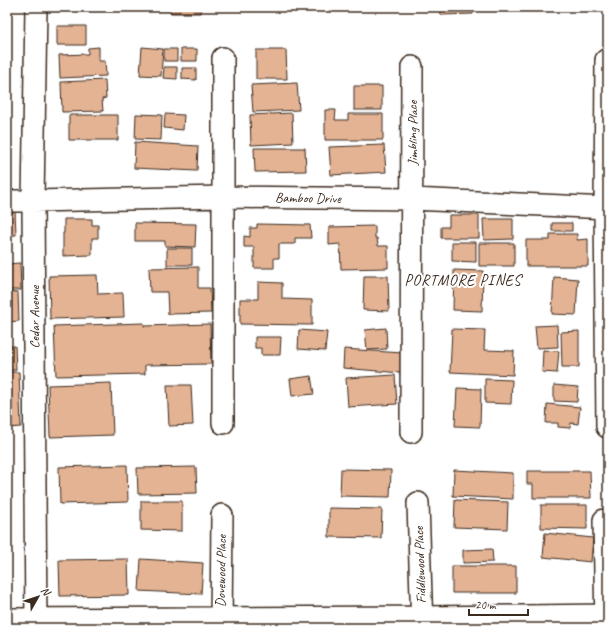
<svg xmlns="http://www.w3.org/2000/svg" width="615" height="635" viewBox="0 0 615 635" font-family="Caveat,sans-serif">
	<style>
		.building { fill: #e3b394; stroke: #3b2a1e }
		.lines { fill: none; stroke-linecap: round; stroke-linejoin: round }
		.minor-casing { stroke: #3b2a1e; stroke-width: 24 }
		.minor { stroke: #fff; stroke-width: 21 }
		.labels { text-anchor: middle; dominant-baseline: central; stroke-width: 4; stroke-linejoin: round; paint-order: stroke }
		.street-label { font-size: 14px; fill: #3b2a1e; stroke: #fff }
		.neighbourhood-label { font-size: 15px; letter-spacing: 1px; fill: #3b2a1e; stroke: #fff }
	</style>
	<rect width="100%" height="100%" fill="#fff"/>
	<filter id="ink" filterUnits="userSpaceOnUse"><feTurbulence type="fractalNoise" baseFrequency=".025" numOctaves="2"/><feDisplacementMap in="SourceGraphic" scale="8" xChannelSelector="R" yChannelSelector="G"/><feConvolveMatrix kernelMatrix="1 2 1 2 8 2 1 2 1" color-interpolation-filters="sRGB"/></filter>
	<g filter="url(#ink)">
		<path class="building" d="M86 7H117V10L86 11Z
			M136 7H201V13H170V10H136Z
			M440 7H473V14L441 15Z
			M57 26H86V45H57Z
			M99 47V61H105L106 76 60 78 59 55 88 54V48Z
			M142 47 163 49 161 76 140 75Z
			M164 49H177V61H164Z
			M181 49H197V61H181Z
			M256 50H286L287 79H256Z
			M164 67H177V79L163 78Z
			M182 68H196V80L182 79Z
			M105 80 106 98 102 99 103 111 62 112 61 82Z
			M297 83 299 110 253 112 251 85Z
			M354 86H382V110H354Z
			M325 110H336L335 120H348V114H383V140H325Z
			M292 113 293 143 251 145 250 115Z
			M136 114 162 115 161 140 135 139Z
			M165 114 184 115 183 130 164 128Z
			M69 115H118V140H69Z
			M135 142 198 146 197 171 134 168Z
			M384 145 386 172 331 175 329 147Z
			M254 148H305L306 171 255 172Z
			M7 210H15L16 235 7 236Z
			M449 215H479V238H441V227H449Z
			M64 219H92V225H98V238H92V255L63 256V233H64Z
			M483 219H513V239L484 240Z
			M135 223 196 224 195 247 165 246V241H135Z
			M552 223H572V231H552Z
			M257 224 310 225 311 238H295V244H279V258H274V268H254V247H244V236L250 237V228H257Z
			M375 226V238H377L378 246H388V268L341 269 340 244 329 245V227Z
			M550 234H577V240L588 239V266H526V240H550Z
			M452 242H476V262L452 261Z
			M479 243H514V266H479Z
			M167 248H192V265H167Z
			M20 263 21 290H7V264Z
			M198 267V288H210L211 313 168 314 167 292H150L149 268Z
			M454 270 483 271 482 311 453 310Z
			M97 275 98 294 123 293 124 317 50 319 49 276Z
			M364 276H388L389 311 363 310Z
			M554 277 578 279 576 315 552 314Z
			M258 282 282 283V299L312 300V325L240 324V299H258Z
			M7 292H18L19 321 7 322Z
			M144 323V326L210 324 211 364 145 365V374L56 376 54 326Z
			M557 325 558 347 537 348 535 326Z
			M386 328 387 349 367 350 365 330Z
			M452 329 485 330 484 350 514 351 513 375 450 372Z
			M299 330 327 332 325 351 298 349Z
			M579 331V367H562L561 332Z
			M255 337H281L280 355H261V348H255Z
			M7 346H15L16 370H7Z
			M344 349 402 353 401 373 343 368Z
			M543 350 559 351 557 373 542 372Z
			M7 372H19L21 427 7 428Z
			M395 375 397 404 348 407 346 378Z
			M311 376 314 394 292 396 290 379Z
			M485 379 512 380 511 404 485 403Z
			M111 383 113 435 50 437 48 385Z
			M167 385H191L193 425 169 426Z
			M554 385 578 387 577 402 554 401Z
			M457 388 481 389 480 427 455 426Z
			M547 404 580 407 578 424 571 423 570 428 558 427V423H546Z
			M127 465 128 502 60 504 59 467Z
			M196 467 197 493 138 494 137 468Z
			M341 469 391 470 390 497 340 496Z
			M454 470 513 473V499L453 496Z
			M527 471H590L591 498H533V484H527Z
			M455 500 508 502 507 529 454 527Z
			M141 501H182V531L141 530Z
			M541 505H587V529L541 528Z
			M329 508 382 509 381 538 329 537Z
			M545 533 593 538 591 562 543 557Z
			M492 549 493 562 463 563V550Z
			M128 559 129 595 60 596 59 560Z
			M141 559 203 563 201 594 139 591Z
			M452 566H516V593H452Z"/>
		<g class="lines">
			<g class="minor-casing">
				<path id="minor" d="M36 7 33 201 36 628
					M606 60 605 207 607 427
					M7 201H33L223 197 412 199 608 208
					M223 423V58
					M411 432 412 67
					M418 503 422 628
					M604 520 606 627
					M7 619 422 617 608 615
					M221 628 222 515"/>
			</g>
			<use href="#minor" class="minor"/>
		</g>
	</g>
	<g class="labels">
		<g class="street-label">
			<text transform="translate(412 133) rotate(-90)">Jimbling Place</text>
			<text transform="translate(308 198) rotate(1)">Bamboo Drive</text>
			<text transform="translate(34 317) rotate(-90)">Cedar Avenue</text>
			<text transform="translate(420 565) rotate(-92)">Fiddlewood Place</text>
			<text transform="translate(221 571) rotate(-89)">Dovewood Place</text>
		</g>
		<g class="neighbourhood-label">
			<text x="463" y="280">PORTMORE PINES</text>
		</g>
	</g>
	<rect width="615" height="635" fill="none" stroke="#fff" stroke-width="24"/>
	<rect x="12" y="12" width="591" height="611" fill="none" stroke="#3b2a1e" stroke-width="1.5" filter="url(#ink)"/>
	<g transform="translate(38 597) rotate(51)" stroke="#ffffff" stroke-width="3" paint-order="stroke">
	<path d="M0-3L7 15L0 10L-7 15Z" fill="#3b2a1e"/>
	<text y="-6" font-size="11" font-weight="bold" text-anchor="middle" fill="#3b2a1e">N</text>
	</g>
	<path d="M469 609v6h59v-6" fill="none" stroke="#3b2a1e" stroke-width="2"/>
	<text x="475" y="609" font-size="12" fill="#3b2a1e" stroke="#ffffff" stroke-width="3" paint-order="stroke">20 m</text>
</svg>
